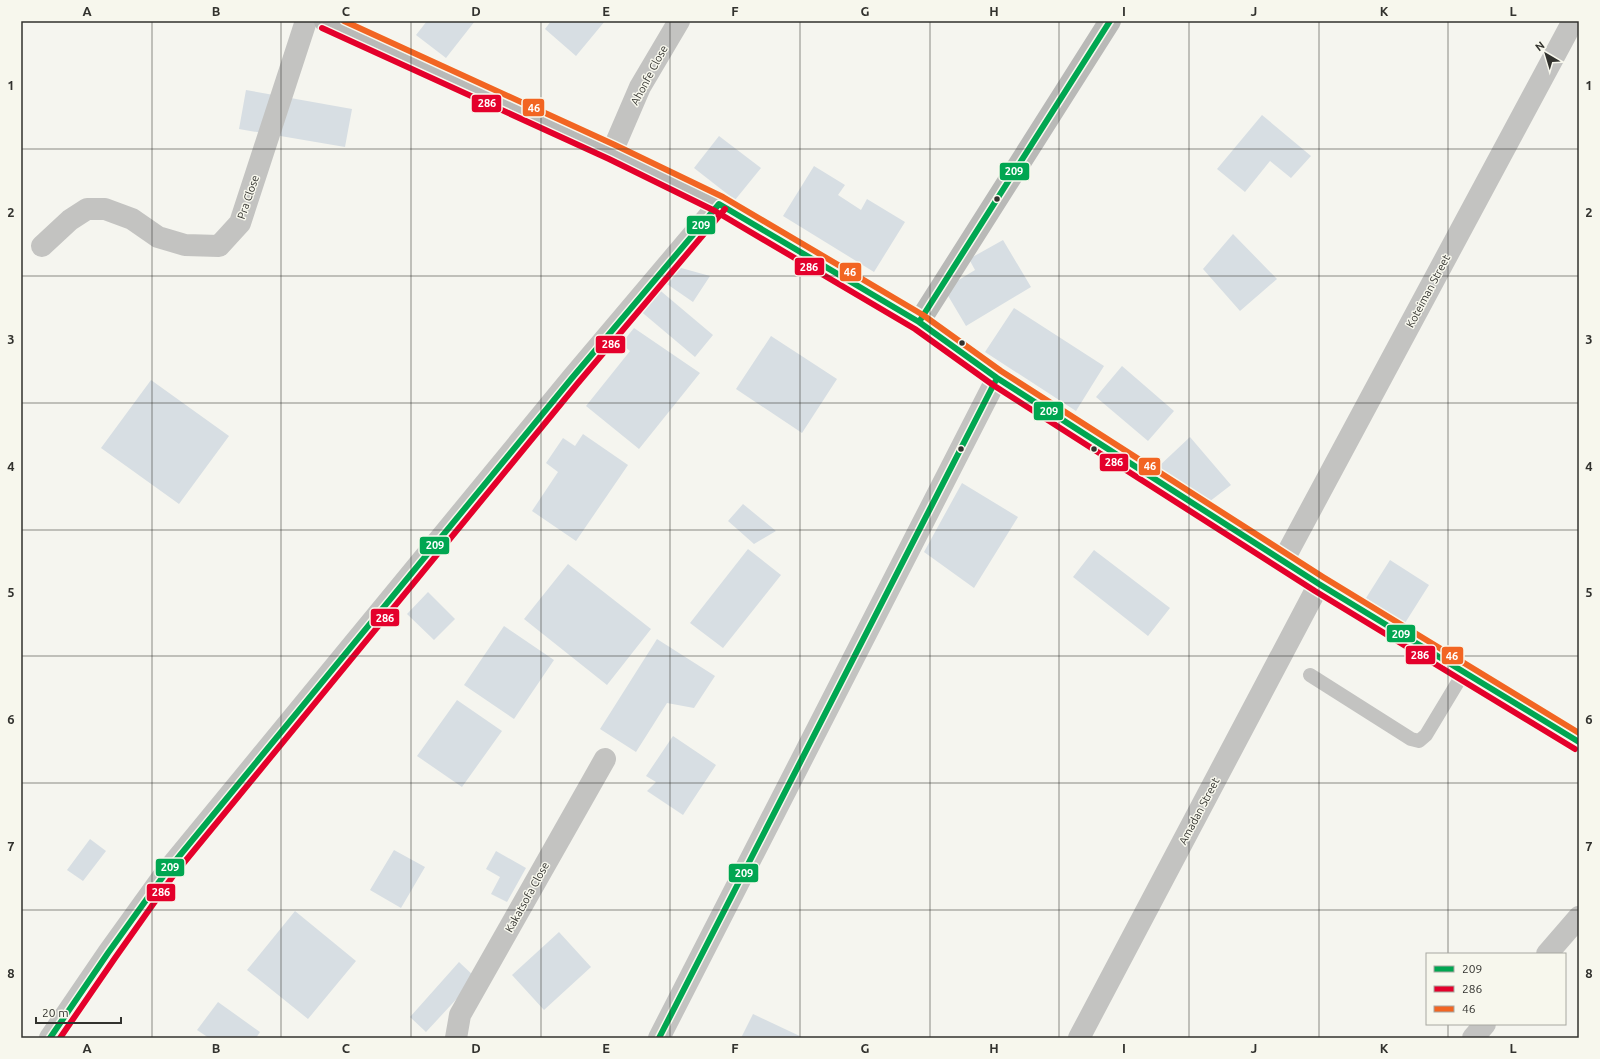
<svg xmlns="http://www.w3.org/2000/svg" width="1600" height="1059" viewBox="0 0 1600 1059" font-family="Ubuntu,sans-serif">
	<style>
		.building { fill: #d7dee3 }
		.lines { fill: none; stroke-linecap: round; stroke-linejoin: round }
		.lane { stroke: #c3c3c1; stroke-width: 14 }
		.street { stroke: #c3c3c1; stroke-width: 22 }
		.secondary { stroke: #b9b9b7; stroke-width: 22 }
		.bus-1-casing { stroke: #f7f7ed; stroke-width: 9 }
		.bus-2-casing { stroke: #f7f7ed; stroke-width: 9 }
		.bus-3-casing { stroke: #f7f7ed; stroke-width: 9 }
		.bus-1 { stroke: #00a651; stroke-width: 6 }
		.bus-2 { stroke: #e4002b; stroke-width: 6 }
		.bus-3 { stroke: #f26522; stroke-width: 6 }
		.grid { fill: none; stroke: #32322e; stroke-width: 1; stroke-opacity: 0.55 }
		.bus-dot { fill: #32322e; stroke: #f7f7ed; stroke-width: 1.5 }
		.labels { text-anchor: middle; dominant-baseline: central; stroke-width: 3; stroke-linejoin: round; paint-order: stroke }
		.street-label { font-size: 11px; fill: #32322e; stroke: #f7f7ed }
		.line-badge { stroke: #f7f7ed; stroke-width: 1.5 }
		.badge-label { font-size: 11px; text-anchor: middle; font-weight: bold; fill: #fff }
		.neatline { fill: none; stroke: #32322e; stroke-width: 1.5 }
		.grid-label { font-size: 13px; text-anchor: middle; font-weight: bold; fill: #32322e }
	</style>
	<rect width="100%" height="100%" fill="#f5f5ef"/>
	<path class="building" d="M427 21H475L446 58 416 35Z
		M551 21H605L576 56 545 29Z
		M246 90 352 109 345 147 239 129Z
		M1262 115 1311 156 1291 178 1270 161 1245 192 1217 169Z
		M719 136 761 168 735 200 694 168Z
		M814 166 845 185 838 195 861 210 867 199 905 222 874 272 783 216Z
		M1233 234 1277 279 1240 311 1203 269Z
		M1003 240 1031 287 966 326 944 289 975 270 969 259Z
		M674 266 710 276 693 302 664 282Z
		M656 287 713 335 695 357 638 309Z
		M1014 308 1104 366 1076 411 985 352Z
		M634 328 700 373 639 449 586 406 630 351 621 344Z
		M771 336 837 379 802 433 736 389Z
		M1122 366 1174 411 1148 441 1096 397Z
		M151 380 229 436 179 504 101 448Z
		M583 434 628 465 576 541 532 511 558 472 546 463 563 438 575 446Z
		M1190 437 1231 485 1205 505 1157 468Z
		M962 483 1018 517 974 588 924 552Z
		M743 504 776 531 754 544 728 521Z
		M748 549 781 575 723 648 690 623Z
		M1094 550 1170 608 1148 636 1073 577Z
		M1390 560 1429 585 1405 623 1366 598Z
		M568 564 651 629 607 685 524 619Z
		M428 592 455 619 434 640 407 614Z
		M504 626 554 660 514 719 464 685Z
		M657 639 715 676 694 708 667 703 636 752 600 729Z
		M457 700 502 731 462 787 417 756Z
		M673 736 716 765 683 815 647 791 656 782 646 776Z
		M90 839 106 851 83 881 67 870Z
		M394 850 425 867 401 908 370 890Z
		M496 851 526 868 507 902 491 894 500 877 486 869Z
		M295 911 356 961 308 1019 247 970Z
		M559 932 591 967 544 1010 512 975Z
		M459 962 476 978 426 1032 410 1017Z
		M218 1002 260 1032 256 1038H209L197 1030Z
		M753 1014 804 1038H741Z"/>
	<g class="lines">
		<path class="lane" d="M1310 675 1411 739 1419 741 1426 735 1464 672"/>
		<path class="street" d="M612 152 640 87 679 21
			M42 246 70 220 87 209H105L132 219 158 237 185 245 219 246 240 223 306 21
			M1283 561 1573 21
			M1547 954 1579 917
			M50 1038 108 953 167 871 572 378 719 204
			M456 1038 460 1015 605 759
			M659 1038 997 378
			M1079 1038 1319 584
			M1473 1038 1485 1024"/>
		<path class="secondary" d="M325 21 612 152 719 204 919 322 997 378 1319 584 1579 742
			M919 322 1110 21"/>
		<g class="bus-1-casing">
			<path id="bus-1" d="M919 322 1110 21
				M50 1038 108 953 167 871 572 378 719 204 919 322 997 378 1319 584 1579 742
				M659 1038 997 378"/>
		</g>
		<g class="bus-2-casing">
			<path id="bus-2" d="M322 28 609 159 715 211 915 329 993 385 1315 591 1575 749
				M60 1038 115 958 173 876 578 383 725 209"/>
		</g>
		<g class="bus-3-casing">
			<path id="bus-3" d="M344 21 615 145 723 197 923 315 1001 371 1323 577 1579 733"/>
		</g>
		<use href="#bus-1" class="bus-1"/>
		<use href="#bus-2" class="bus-2"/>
		<use href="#bus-3" class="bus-3"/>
	</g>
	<path class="grid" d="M152 21V1038M281 21V1038M411 21V1038M541 21V1038M670 21V1038M800 21V1038M930 21V1038M1059 21V1038M1189 21V1038M1319 21V1038M1448 21V954M21 149H1579M21 276H1579M21 403H1579M21 530H1579M21 656H1579M21 783H1579M21 910H1579M1448 1024V1038"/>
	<g class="bus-dot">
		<circle cx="997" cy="199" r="3.5"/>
		<circle cx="962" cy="343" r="3.5"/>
		<circle cx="961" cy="449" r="3.5"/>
		<circle cx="1094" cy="449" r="3.5"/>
	</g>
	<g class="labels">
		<g class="street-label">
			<text transform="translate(649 75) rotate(-62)">Ahonfe Close</text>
			<text transform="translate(248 197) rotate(-71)">Pra Close</text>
			<text transform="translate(1428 291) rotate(-62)">Koteiman Street</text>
			<text transform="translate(1199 811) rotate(-62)">Amadan Street</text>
			<text transform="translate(527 897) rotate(-61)">Kakatsofa Close</text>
		</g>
	</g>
	<g class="line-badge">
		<rect x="471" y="94" width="31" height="19" rx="4" fill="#e4002b"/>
		<rect x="522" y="98" width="23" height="19" rx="4" fill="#f26522"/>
		<rect x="999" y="162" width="31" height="19" rx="4" fill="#00a651"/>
		<rect x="686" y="215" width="30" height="20" rx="4" fill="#00a651"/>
		<rect x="794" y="257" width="31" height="19" rx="4" fill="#e4002b"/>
		<rect x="839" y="262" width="23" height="20" rx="4" fill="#f26522"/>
		<rect x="595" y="335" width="31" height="19" rx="4" fill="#e4002b"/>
		<rect x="1033" y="401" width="31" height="20" rx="4" fill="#00a651"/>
		<rect x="1099" y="453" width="30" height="19" rx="4" fill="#e4002b"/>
		<rect x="1138" y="457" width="23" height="19" rx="4" fill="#f26522"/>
		<rect x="419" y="536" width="31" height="19" rx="4" fill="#00a651"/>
		<rect x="370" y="608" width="30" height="19" rx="4" fill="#e4002b"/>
		<rect x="1386" y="624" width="30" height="19" rx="4" fill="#00a651"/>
		<rect x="1405" y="645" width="31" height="20" rx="4" fill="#e4002b"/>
		<rect x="1441" y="646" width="23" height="19" rx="4" fill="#f26522"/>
		<rect x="155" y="858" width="30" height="19" rx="4" fill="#00a651"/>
		<rect x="728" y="863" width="31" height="20" rx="4" fill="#00a651"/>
		<rect x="146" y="883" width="30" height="19" rx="4" fill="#e4002b"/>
	</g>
	<g class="badge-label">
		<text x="487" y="107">286</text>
		<text x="534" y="112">46</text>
		<text x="1014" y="175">209</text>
		<text x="701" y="229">209</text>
		<text x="809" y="271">286</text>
		<text x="850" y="276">46</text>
		<text x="611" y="348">286</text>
		<text x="1049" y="415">209</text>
		<text x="1114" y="466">286</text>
		<text x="1150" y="470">46</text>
		<text x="435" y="549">209</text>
		<text x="385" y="622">286</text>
		<text x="1401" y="638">209</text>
		<text x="1420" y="659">286</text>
		<text x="1452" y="660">46</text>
		<text x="170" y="871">209</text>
		<text x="744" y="877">209</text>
		<text x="161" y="896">286</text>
	</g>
	<rect width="1600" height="1059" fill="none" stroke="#f7f7ed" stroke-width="44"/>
	<rect x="1426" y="953" width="140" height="72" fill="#f7f7ed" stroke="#a8a8a1"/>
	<rect x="1434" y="966" width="20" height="6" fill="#00a651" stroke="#a8a8a1"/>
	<text x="1462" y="973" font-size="12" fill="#32322e">209</text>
	<rect x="1434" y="986" width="20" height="6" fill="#e4002b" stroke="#a8a8a1"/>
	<text x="1462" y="993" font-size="12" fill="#32322e">286</text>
	<rect x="1434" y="1006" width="20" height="6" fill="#f26522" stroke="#a8a8a1"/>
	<text x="1462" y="1013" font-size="12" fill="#32322e">46</text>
	<g transform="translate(1546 54) rotate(322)" stroke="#f7f7ed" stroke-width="3" paint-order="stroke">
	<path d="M0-3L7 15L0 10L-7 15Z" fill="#32322e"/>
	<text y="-6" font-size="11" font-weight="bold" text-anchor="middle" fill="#32322e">N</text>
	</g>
	<path d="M36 1017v6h85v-6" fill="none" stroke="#32322e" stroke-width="2"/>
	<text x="42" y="1017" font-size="12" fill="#32322e" stroke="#f7f7ed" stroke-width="3" paint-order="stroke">20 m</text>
	<rect x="22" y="22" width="1556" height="1015" class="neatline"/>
	<g class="grid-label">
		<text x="87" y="16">A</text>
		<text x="216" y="16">B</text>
		<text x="346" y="16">C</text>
		<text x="476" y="16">D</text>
		<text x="606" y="16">E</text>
		<text x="735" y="16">F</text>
		<text x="865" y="16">G</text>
		<text x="994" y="16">H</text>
		<text x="1124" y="16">I</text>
		<text x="1254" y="16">J</text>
		<text x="1384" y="16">K</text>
		<text x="1513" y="16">L</text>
		<text x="11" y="90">1</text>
		<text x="1589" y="90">1</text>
		<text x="11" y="217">2</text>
		<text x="1589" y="217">2</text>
		<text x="11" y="344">3</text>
		<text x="1589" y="344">3</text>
		<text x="11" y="471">4</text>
		<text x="1589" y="471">4</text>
		<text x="11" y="597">5</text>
		<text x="1589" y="597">5</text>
		<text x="11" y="724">6</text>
		<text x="1589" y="724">6</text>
		<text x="11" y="851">7</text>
		<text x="1589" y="851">7</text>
		<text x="11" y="978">8</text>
		<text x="1589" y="978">8</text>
		<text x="87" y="1053">A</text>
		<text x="216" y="1053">B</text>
		<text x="346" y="1053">C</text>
		<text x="476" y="1053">D</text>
		<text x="606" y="1053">E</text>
		<text x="735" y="1053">F</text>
		<text x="865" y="1053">G</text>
		<text x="994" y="1053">H</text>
		<text x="1124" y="1053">I</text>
		<text x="1254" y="1053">J</text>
		<text x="1384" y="1053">K</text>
		<text x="1513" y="1053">L</text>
	</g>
</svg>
